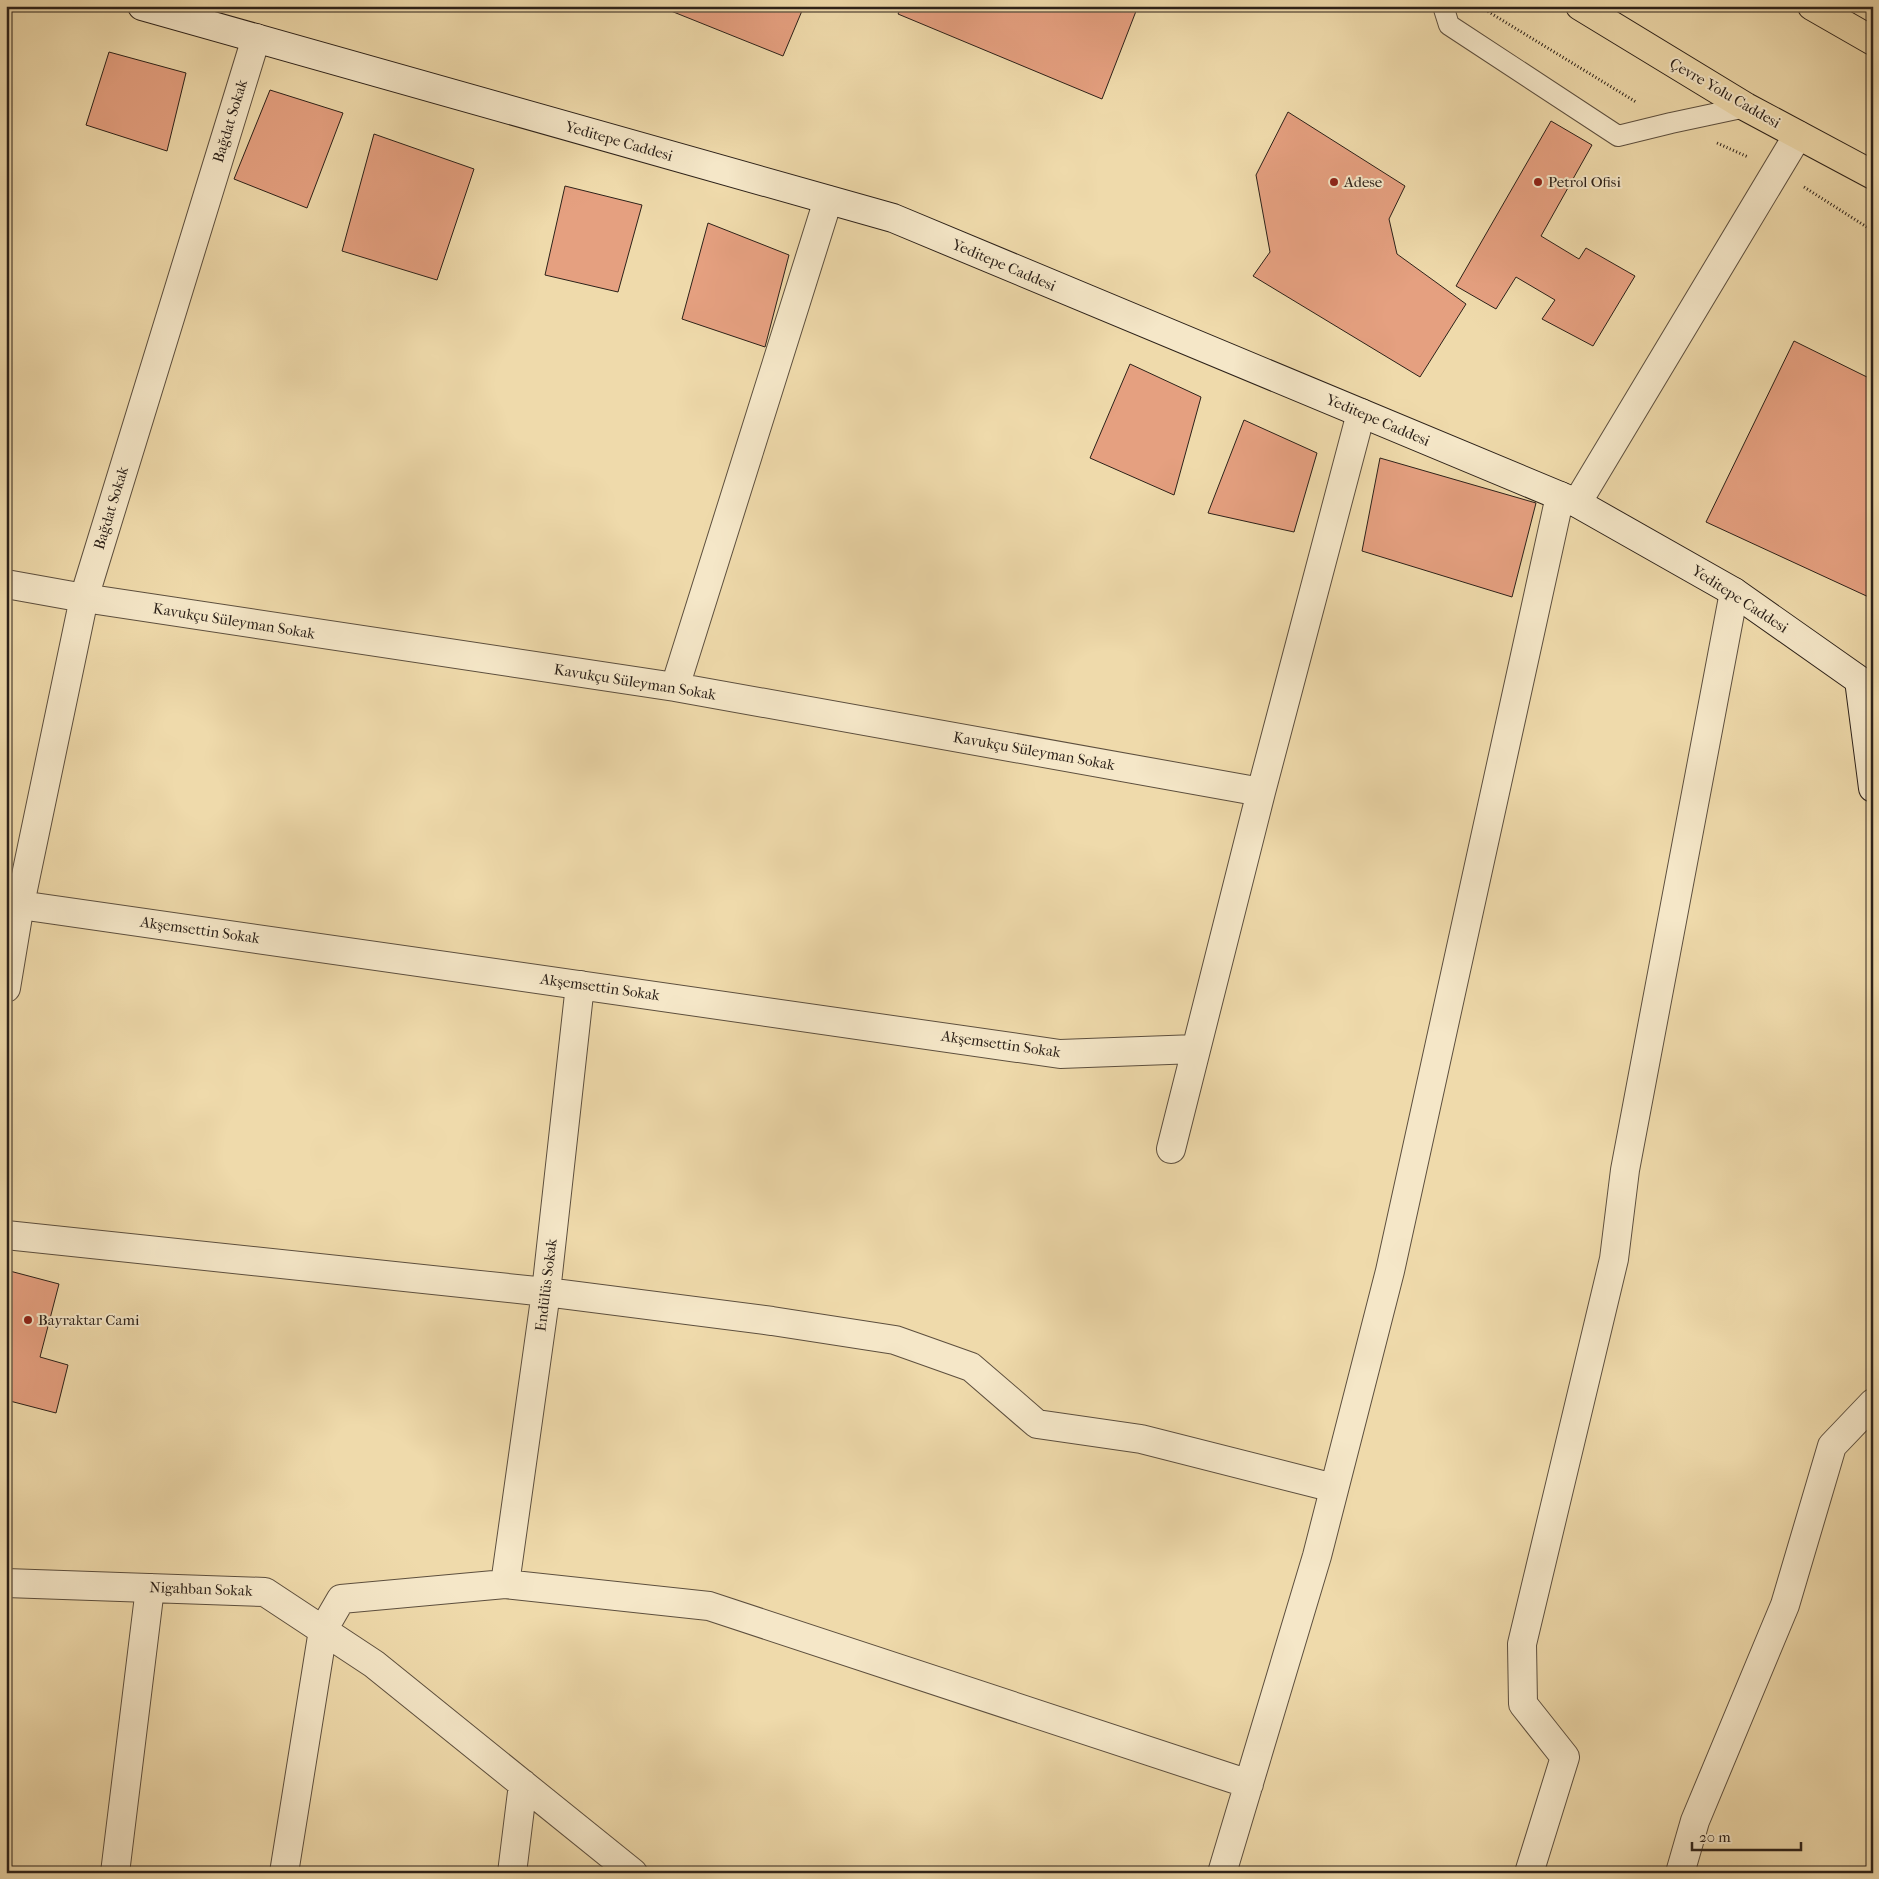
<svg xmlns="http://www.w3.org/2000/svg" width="1879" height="1879" viewBox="0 0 1879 1879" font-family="'IM FELL French Canon',serif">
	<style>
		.building { fill: #e5a080; stroke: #2c2119 }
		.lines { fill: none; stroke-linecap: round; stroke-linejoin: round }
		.lane-casing { stroke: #5d4f3e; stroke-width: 22 }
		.street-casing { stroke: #5d4f3e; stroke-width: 30 }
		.secondary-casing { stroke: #2c2119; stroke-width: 30 }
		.highway-casing { stroke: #2c2119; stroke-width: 30 }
		.path { stroke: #2c2119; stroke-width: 3; stroke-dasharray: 1 2.5; stroke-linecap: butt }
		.lane { stroke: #f5e7c8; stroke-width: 20 }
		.street { stroke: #f5e7c8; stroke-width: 28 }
		.secondary { stroke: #f5e7c8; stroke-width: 28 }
		.highway { stroke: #efdaab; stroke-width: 28 }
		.poi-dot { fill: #8f2418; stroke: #f5e7c8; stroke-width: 2 }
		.labels { text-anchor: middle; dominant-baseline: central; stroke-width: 4; stroke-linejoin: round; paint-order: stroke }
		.street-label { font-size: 15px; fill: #2c2119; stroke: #f5e7c8 }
		.poi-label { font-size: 15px; fill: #2c2119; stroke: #f5e7c8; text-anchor: start }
	</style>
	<rect width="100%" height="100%" fill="#efdaab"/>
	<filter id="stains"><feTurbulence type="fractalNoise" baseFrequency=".004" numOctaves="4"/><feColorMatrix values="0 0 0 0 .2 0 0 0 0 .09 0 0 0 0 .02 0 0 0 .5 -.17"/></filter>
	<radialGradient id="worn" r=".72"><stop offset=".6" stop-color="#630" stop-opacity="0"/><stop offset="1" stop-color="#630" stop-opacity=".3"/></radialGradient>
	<path class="building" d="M667 6H804L783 56 666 9Z
		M902 6H1138L1102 99 898 14Z
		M109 52 186 73 167 151 86 125Z
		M270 90 343 113 307 208 234 179Z
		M1288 112 1405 186 1389 219 1397 254 1466 304 1420 377 1253 276 1270 252 1256 175Z
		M1551 121 1592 145 1541 236 1579 259 1586 248 1635 276 1593 346 1542 319 1555 300 1516 277 1496 309 1456 286Z
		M374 134 474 169 437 280 342 251Z
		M565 186 642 205 618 292 545 275Z
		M708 223 789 255 765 347 682 319Z
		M1794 341 1873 380V599L1706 522Z
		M1130 364 1201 397 1174 495 1090 458Z
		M1244 420 1317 453 1294 532 1208 513Z
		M1380 458 1536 503 1512 597 1362 551Z
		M6 1270 59 1284 40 1357 68 1365 56 1413 6 1400Z"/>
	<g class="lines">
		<g class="lane-casing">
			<path id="lane" d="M1443 6 1449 25 1618 136 1671 123 1746 107"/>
		</g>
		<g class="street-casing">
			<path id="street" d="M1577 503 1798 135
				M6 584 84 598 675 687 1261 792
				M675 687 828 200
				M6 903 1060 1054 1196 1049
				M6 988 20 904 84 598 256 38
				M1171 1149 1261 792 1361 413
				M6 1235 546 1292 772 1321 895 1340 971 1367 1037 1424 1141 1439 1334 1488
				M6 1583 265 1592 374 1664 633 1873
				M505 1584 546 1292 580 985
				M115 1873 150 1588
				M284 1873 323 1630 341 1599 505 1584 709 1606 1249 1784
				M512 1873 523 1784
				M1222 1873 1317 1556 1390 1271 1560 496
				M1529 1873 1565 1757 1523 1704 1522 1644 1614 1259 1625 1170 1734 592
				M1680 1873 1695 1821 1785 1605 1832 1446 1873 1403"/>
		</g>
		<g class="secondary-casing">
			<path id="secondary" d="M142 6 893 218 1577 503 1734 592 1859 680 1873 788"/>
		</g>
		<g class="highway-casing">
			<path id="highway" d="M1580 6 1746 107 1873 175
				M1812 6 1873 41"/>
		</g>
		<path class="path" d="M1479 6 1636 102
			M1717 143 1748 157
			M1804 187 1873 231"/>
		<use href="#lane" class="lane"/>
		<use href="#street" class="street"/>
		<use href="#secondary" class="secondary"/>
		<use href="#highway" class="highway"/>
	</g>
	<g class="poi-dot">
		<circle cx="1334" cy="182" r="5"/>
		<circle cx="1538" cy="182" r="5"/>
		<circle cx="28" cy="1320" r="5"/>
	</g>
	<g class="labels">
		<g class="street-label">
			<text transform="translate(1725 93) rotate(30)">Çevre Yolu Caddesi</text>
			<text transform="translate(230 121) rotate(-73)">Bağdat Sokak</text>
			<text transform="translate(619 141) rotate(16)">Yeditepe Caddesi</text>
			<text transform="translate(1004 265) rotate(23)">Yeditepe Caddesi</text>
			<text transform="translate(1378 420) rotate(23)">Yeditepe Caddesi</text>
			<text transform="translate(111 508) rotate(-73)">Bağdat Sokak</text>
			<text transform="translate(1740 599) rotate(33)">Yeditepe Caddesi</text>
			<text transform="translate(234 621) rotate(9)">Kavukçu Süleyman Sokak</text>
			<text transform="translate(635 682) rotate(9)">Kavukçu Süleyman Sokak</text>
			<text transform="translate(1034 751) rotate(10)">Kavukçu Süleyman Sokak</text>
			<text transform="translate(200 930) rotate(8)">Akşemsettin Sokak</text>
			<text transform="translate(600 987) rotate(8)">Akşemsettin Sokak</text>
			<text transform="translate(1001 1044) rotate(8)">Akşemsettin Sokak</text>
			<text transform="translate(546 1285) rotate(-83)">Endülüs Sokak</text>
			<text transform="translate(201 1589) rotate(2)">Nigahban Sokak</text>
		</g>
		<g class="poi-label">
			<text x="1344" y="182">Adese</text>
			<text x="1548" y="182">Petrol Ofisi</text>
			<text x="38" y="1320">Bayraktar Cami</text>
		</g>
	</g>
	<rect width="1879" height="1879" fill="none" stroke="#efdaab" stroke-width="25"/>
	<rect x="8" y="8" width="1864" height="1864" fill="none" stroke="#2c2119" stroke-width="2.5"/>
	<rect x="12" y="12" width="1854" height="1854" fill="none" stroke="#2c2119"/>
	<path d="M1692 1842v8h109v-8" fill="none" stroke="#2c2119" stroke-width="2.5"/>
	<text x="1699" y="1842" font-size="15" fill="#2c2119" stroke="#f5e7c8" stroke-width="4" paint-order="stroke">20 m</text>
	<rect width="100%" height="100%" filter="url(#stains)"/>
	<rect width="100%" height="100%" fill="url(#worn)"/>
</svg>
